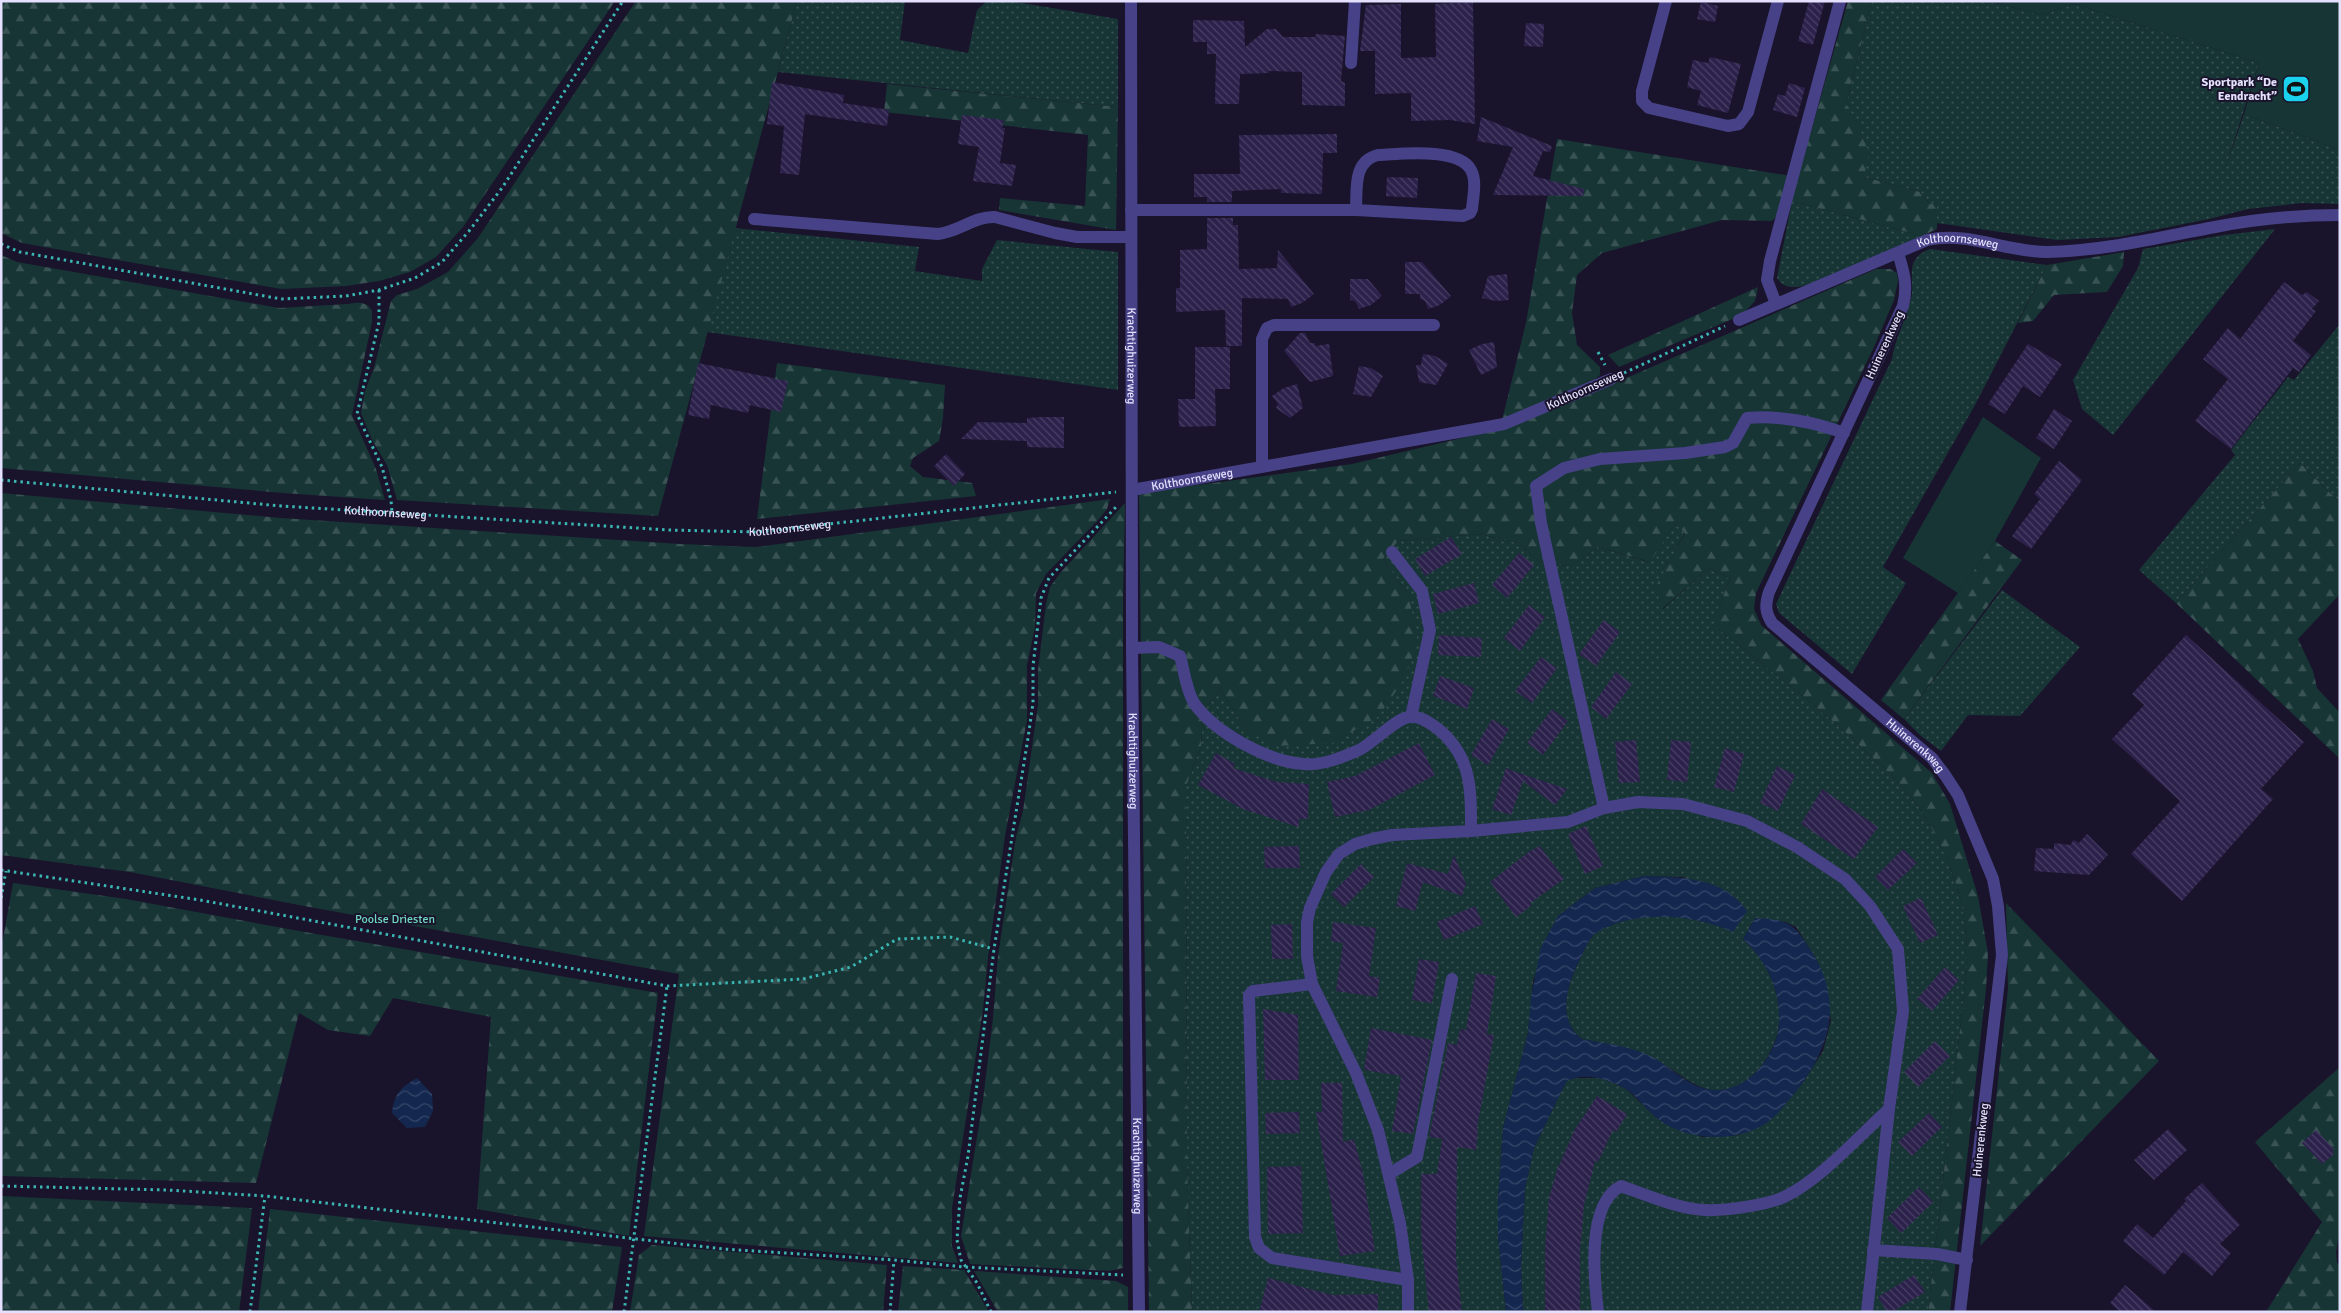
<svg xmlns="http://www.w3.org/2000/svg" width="2341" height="1313" viewBox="0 0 2341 1313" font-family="Signika,sans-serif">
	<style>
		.grass { fill: url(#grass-dots) }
		.forest { fill: url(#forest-firs) }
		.garden { fill: #173535 }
		.water { fill: url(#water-waves) }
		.building { fill: url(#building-back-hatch) }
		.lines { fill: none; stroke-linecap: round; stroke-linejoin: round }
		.path { stroke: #3bb6b3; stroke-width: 3; stroke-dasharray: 2.5 4; stroke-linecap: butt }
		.minor { stroke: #474287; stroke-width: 12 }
		.labels { text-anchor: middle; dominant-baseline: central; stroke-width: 4; stroke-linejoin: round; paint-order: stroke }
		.poi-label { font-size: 12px; font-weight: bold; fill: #e4e0fd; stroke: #19142b; text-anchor: end }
		.street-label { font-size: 12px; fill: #e4e0fd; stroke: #19142b }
		.park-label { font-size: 12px; fill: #70d9c3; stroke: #19142b }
	</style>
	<defs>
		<pattern id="grass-dots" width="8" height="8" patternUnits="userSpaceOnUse" patternTransform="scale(1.25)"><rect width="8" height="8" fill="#173535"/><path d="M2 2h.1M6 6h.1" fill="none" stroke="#395253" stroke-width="1.8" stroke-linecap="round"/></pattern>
		<pattern id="forest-firs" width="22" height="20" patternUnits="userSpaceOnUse" patternTransform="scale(1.25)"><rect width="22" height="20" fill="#173535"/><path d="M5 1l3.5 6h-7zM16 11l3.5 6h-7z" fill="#395253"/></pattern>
		<pattern id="water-waves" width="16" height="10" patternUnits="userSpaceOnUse" patternTransform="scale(1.25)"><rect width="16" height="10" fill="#14284f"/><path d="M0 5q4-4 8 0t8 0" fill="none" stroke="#364769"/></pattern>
		<pattern id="building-back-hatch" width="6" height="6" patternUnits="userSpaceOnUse" patternTransform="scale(1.25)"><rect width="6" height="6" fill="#2b214b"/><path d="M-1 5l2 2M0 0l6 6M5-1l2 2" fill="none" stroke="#4a4166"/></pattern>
	</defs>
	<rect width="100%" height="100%" fill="#19142b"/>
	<path class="grass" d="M797 1H905L900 40 968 53 977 10 986 2 1010 1 1118 19V107L778 72Z
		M1872 1H1988L2041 15 2074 4 2259 63 2226 166 2244 114 2340 150V204L2303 203 2248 209 2209 219 2118 237 2057 240 1937 223V203L1930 204 1920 192 1864 177 1846 104Z
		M1792 201 1922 236 1807 285C1795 288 1784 289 1777 278Z
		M735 228 919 247 915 271 982 281V269L997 240 1118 252V390L707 332Z
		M2275 229 2113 435 2082 409 2073 380 2138 268 2143 249 2224 235Z
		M1930 249 2047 265 1975 405 1883 567 1906 583 1852 674 1779 613 1776 604 1892 359C1895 338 1906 320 1911 299 1914 287 1910 275 1913 264 1916 256 1922 252 1930 249Z
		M2340 324V503L2300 463 2176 603 2139 570 2235 455 2231 450 2288 377 2294 380Z
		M1675 524 1685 532 1657 586 1663 609 1709 568 1730 579 1716 614V627C1769 670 1825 711 1874 759 1889 773 1906 789 1918 806 1951 856 1969 907 1967 967L1928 1312H1523L1521 1265 1525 1188 1534 1148 1566 1082 1572 1078H1601L1625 1088 1659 1120 1702 1137 1738 1135 1766 1123 1802 1084 1823 1051 1831 1020 1818 962 1796 927 1786 922 1755 918 1743 939C1766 960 1781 990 1779 1023 1777 1054 1746 1096 1711 1090 1691 1086 1678 1072 1661 1063 1637 1049 1608 1044 1582 1039 1554 1018 1569 980 1582 955 1586 947 1589 938 1596 933 1633 909 1693 913 1733 932L1684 877 1644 876 1595 888 1558 916 1533 981 1528 1033 1503 1128 1498 1200V1236L1506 1312H1192L1187 1164 1186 786 1201 747 1203 712 1220 690 1247 731 1409 597 1383 559 1398 541 1479 534 1519 543 1541 563 1570 566 1598 547 1649 562Z
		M2002 590 2080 647 2020 716 1968 715 1941 751 1921 736 1904 719Z"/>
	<path class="forest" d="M1 1H615L463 227 436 257 410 272 379 281 346 286 281 289 22 243 1 233Z
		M636 1H797L658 516 397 500 387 465 372 440 361 413 365 391 374 368 391 301 397 295 417 289 448 272 478 238Z
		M1848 1H1872L1846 104 1857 122 1869 153 1864 177 1920 192 1930 204 1937 202V229L1922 236 1792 201 1772 221 1722 220 1602 253 1577 275 1572 313 1577 345 1600 367V375L1589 384 1502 420 1526 323 1557 139 1798 177Z
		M887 84 1118 107 1116 230 999 210 1000 198 1085 206 1088 135 884 112Z
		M2124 252 2123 266 2107 292 2054 295 2033 321 2018 323 2047 265Z
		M1 255 17 262 279 308 348 304C358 302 367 301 372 311V322L352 415 376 469 385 500 283 493 1 468Z
		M1876 269H1890L1897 273 1898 281 1894 300 1874 347 1756 593 1754 609 1761 625 1932 773 1950 804 1978 896 1988 953 1986 989 1950 1312H1928L1967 967C1969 907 1951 856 1918 806 1906 789 1889 773 1874 759 1825 711 1769 670 1716 627V614L1730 579 1709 568 1662 609 1656 586 1685 533 1675 524 1650 562 1598 547 1570 566 1541 563 1519 543 1479 534 1398 541 1383 559 1409 597 1418 643 1401 684 1378 717 1332 743 1277 746 1247 731 1220 690 1203 712 1201 747 1186 786 1187 1164 1192 1312H1149L1139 493 1352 464 1500 429 1631 376Z
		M1758 287 1755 301 1742 315 1619 367 1608 355Z
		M777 363 945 385 943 418 939 441 913 458 910 466 923 477 972 483 976 496 757 519Z
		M2300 463 2340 503V594L2298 639 2313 671 2317 688 2340 713 2339 758 2176 603Z
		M1 493 281 518 680 544 756 547 1110 499 1107 509 1099 519 1046 574 1036 593 1035 627 1027 665V720L1005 836 988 957 983 1010 952 1208V1246L958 1263 644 1236 679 974 304 906 130 872 1 855Z
		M1125 503 1123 602V1268L1109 1271 970 1264 961 1236 983 1100 993 1018 998 956 1016 837 1023 811 1038 705V670L1046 604 1050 587 1061 572Z
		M1995 541 2022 560 1904 719 1881 700Z
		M13 883 126 899 299 931 658 993 629 1236 477 1209 491 1017 393 998 370 1036 328 1030 299 1013 256 1183 1 1176V950Z
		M2006 903 2159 1061 1980 1246 2008 989Z
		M2340 1067V1231L2336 1252 2337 1263 2340 1265V1312H2266L2322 1222 2255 1142Z
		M1 1196 252 1208 239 1312H1Z
		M270 1209 622 1247 612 1312H258Z
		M652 1245 887 1265 883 1312H630L639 1255Z
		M903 1266 964 1270 989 1312H898Z
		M974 1271 1116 1281 1128 1287V1312H998Z"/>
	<path class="garden" d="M1988 1H2340V150L2244 114 2259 63 2074 4 2041 15Z
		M1983 417 2041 458 1995 541 1958 593 1903 558Z"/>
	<path class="water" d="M1644 876C1681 877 1724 877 1747 911L1733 932C1694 914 1633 909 1596 933 1589 938 1586 947 1582 955 1569 980 1554 1018 1582 1039 1603 1043 1628 1046 1648 1055 1668 1064 1682 1082 1703 1088 1742 1100 1777 1058 1779 1023 1781 990 1766 960 1743 939L1755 918C1791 920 1793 923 1812 952 1844 1003 1830 1049 1794 1094 1785 1104 1777 1116 1765 1124 1734 1143 1687 1141 1658 1119 1646 1110 1637 1095 1624 1088 1609 1079 1582 1071 1566 1082L1534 1148 1525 1188 1521 1265 1523 1312H1506L1498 1236V1200L1503 1128 1528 1033 1531 997 1541 947 1558 916 1595 888Z
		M417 1078 432 1094 433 1111 425 1127 407 1128 392 1113C394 1094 401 1087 417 1078Z"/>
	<path class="building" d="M1809 1H1825L1813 45 1798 41Z
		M1473 2 1475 124 1450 120 1411 121V93L1375 94V51H1360L1366 5 1401 4V58L1436 57 1435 4Z
		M1701 2 1718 6 1715 22 1697 19Z
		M1193 20 1244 21 1245 47 1267 29H1276L1283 37H1315L1316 34 1345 36 1341 81 1345 83V106L1302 105V72L1269 71V73L1240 74 1239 104H1215L1216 54H1207V42H1193Z
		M1526 23 1544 24 1543 47 1524 46Z
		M1710 57 1741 64 1728 113 1697 105 1701 91 1687 87 1693 60 1708 63Z
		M772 82 844 95 843 103 889 110 887 126 805 114 799 175 780 173 784 126 767 124Z
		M1789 83 1805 88 1797 117 1773 110 1778 94 1785 96Z
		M962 115 1004 120 1002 128H1005L1000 163 1016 165 1012 186 973 181 979 147 958 144Z
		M1481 117 1552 146 1550 152 1543 151 1533 176 1584 189 1583 196 1493 195 1513 147 1477 141Z
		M1337 134V153H1323L1322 194 1281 193V189L1232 191V202H1207V197H1194V174H1240L1239 135Z
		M1387 177 1418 178 1417 198 1386 196Z
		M1207 218H1233V225H1238L1239 269 1277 268 1278 250 1314 294 1302 303 1291 307 1288 299 1242 298V346H1226L1225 310 1176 312V288H1180V250L1207 249Z
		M1405 262H1422L1451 296 1440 305 1428 309 1425 301 1420 299V294H1405Z
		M1507 274 1509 300 1496 301 1482 298 1488 276Z
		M1350 279H1368L1382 296 1371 305 1359 309 1355 301 1350 300Z
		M2284 282 2302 295 2307 292 2319 301 2312 309 2316 311 2293 341 2311 355 2299 372 2293 368 2231 449 2195 421 2228 379 2203 359 2228 328 2240 339Z
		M1300 333H1305L1310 343H1315V346L1329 344 1333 376 1310 382 1284 351Z
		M1494 342 1497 367 1481 375 1469 350 1482 344Z
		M2028 344 2062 364 2040 397 2023 386 2005 414 1988 404Z
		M1195 347H1230V389H1215L1216 426 1179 427 1178 399H1195Z
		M1423 354 1435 356 1448 364 1436 385 1419 382 1416 365H1421Z
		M698 363 788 381 781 412 750 405 748 413 711 405 709 419 688 415Z
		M1359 366 1371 368 1383 376 1371 397 1353 394Z
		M1297 384 1303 408 1290 418 1276 408 1278 404 1272 396 1284 388Z
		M2054 409 2072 421 2054 449 2036 438Z
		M1041 417H1064V448L1027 447V441L961 439 978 422 1027 423V418Z
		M946 454 965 474 954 486 934 466Z
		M2059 461 2082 480 2031 549 2012 536 2040 499 2034 494Z
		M1451 537 1462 554 1425 576 1415 559Z
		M1519 553 1534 565 1507 598 1492 585Z
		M1474 583 1479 603 1438 614 1433 594Z
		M1529 605 1545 617 1520 651 1504 638Z
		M1604 620 1620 632 1596 666 1579 654Z
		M1439 635 1482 638 1481 657 1438 655Z
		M2186 635 2304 742 2261 789 2273 799 2182 901 2131 854 2180 801 2112 739 2144 705 2132 694Z
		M1541 657 1557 668 1532 703 1515 691Z
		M1616 672 1632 684 1606 719 1591 707Z
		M1440 676 1474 688 1467 709 1433 696Z
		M1552 709 1568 721 1543 755 1527 743Z
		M1492 719 1509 729 1488 765 1471 755Z
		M1636 740 1640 782 1619 783 1615 742Z
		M1671 740 1691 742 1687 782 1667 780Z
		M1419 743 1435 775 1369 810 1335 817 1327 782 1355 776Z
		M1725 748 1744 754 1734 792 1714 787Z
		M1216 753 1235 764 1233 768 1277 782 1309 784 1308 819H1299V827L1243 809 1198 785Z
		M1777 766 1795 775 1778 811 1760 803Z
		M1506 768 1516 772 1567 789 1555 805 1523 781 1511 815 1492 809Z
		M1822 789 1878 827 1854 859 1801 824Z
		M1586 826 1603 866 1585 874 1568 834Z
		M2087 834 2108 855 2089 875 2034 871 2036 848 2054 849V843L2070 845 2074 840 2079 843Z
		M1299 846 1300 868H1265L1264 847Z
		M1540 846 1564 879 1530 903 1532 905 1516 917 1490 882 1530 851Z
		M1903 849 1917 863 1888 890 1875 877Z
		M1454 855 1466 883 1462 896 1423 882 1415 911 1396 906 1407 863 1448 874Z
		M1361 864 1374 877 1344 907 1331 894Z
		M1921 898 1938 935 1920 943 1903 906Z
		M1475 906 1483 924 1444 940 1437 922Z
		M1333 922 1376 928 1369 976 1380 978 1377 997 1336 991 1343 943 1331 941Z
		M1292 924 1293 959H1272L1271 925Z
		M1419 959 1439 962 1432 1003 1412 1000Z
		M1945 967 1959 980 1932 1011 1917 999Z
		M1476 973 1496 976 1487 1034 1494 1035 1477 1128 1478 1129 1476 1150 1457 1147 1456 1258 1462 1312H1429L1421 1234V1174H1437L1442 1139 1429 1137 1448 1043 1457 1045 1460 1029 1466 1030Z
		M1263 1009 1298 1015 1299 1080H1265Z
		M1371 1028 1432 1040 1413 1134 1392 1131 1401 1076 1364 1070Z
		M1935 1041 1950 1056 1918 1087 1904 1072Z
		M1321 1083H1342L1343 1142 1354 1139 1363 1174 1375 1251 1340 1256 1316 1112H1322Z
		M1597 1096 1627 1114 1616 1132 1613 1130 1598 1162 1595 1161 1584 1205 1580 1250V1312H1545V1249L1549 1198 1557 1170 1575 1129Z
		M1299 1112 1300 1133 1266 1134 1265 1113Z
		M1929 1113 1942 1127 1912 1156 1898 1142Z
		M2168 1129 2187 1150 2154 1180 2134 1160Z
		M2316 1130 2334 1149 2332 1151 2334 1154 2322 1164 2302 1143Z
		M1301 1166 1303 1233 1268 1234 1267 1167Z
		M2202 1183 2240 1225 2220 1244 2231 1253 2212 1276 2183 1252 2164 1275 2123 1241 2137 1224 2153 1238 2186 1201 2184 1199Z
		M1919 1187 1933 1202 1901 1233 1887 1218Z
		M1914 1275 1925 1292 1892 1312H1887L1878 1297Z
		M1268 1278 1332 1295 1378 1294V1312H1259Z
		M2125 1285 2156 1312H2120L2110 1303Z"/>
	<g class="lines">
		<g class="path">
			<path d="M1 244 20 252 281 299 346 296 379 290 415 278 442 262 469 231 502 188 623 1"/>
			<path d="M379 290V322L357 414 382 467 391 500 392 513"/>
			<path d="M1598 352 1605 365"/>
			<path d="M1624 373 1725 326"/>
			<path id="s1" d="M1 480 281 506 669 530 757 532 1116 492"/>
			<path d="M1 870 200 900 667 986 803 979 851 967 897 939 950 937 994 949"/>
			<path d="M1 898 6 871"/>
			<path d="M1 1186 167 1190 265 1196 723 1249 894 1260 965 1267 1123 1275"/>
			<path d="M250 1312 265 1196"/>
			<path d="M624 1312 667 986"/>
			<path d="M890 1312 894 1260"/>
			<path d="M991 1312 977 1283 961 1260 957 1240 960 1198 968 1156 994 949 1028 738 1033 703V666L1041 598 1049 578 1116 507"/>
		</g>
		<g class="minor">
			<path id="s2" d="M1131 1 1132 648 1139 1312"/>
			<path d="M1666 1 1642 91V101L1649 108 1728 126 1739 124 1748 112 1778 1"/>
			<path d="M1351 63 1355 1"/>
			<path d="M1131 210H1356L1463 216 1470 213 1472 209C1473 197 1477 181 1471 170 1459 147 1400 154 1378 155 1353 161 1357 188 1356 210"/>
			<path d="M754 219 938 234C958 232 975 216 995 217L1055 233 1077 237H1131"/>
			<path id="s3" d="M1898 253C1904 272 1908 286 1903 306L1769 592C1765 605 1765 612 1772 623L1932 758 1945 775 1958 795 1993 879 1998 906 2002 955 1960 1312"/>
			<path d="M1776 304 1767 280 1770 261 1840 1"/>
			<path id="s4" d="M1739 320 1927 240C1968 231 2006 252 2047 252 2104 251 2160 237 2215 227 2256 219 2298 215 2340 215"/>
			<path d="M1262 466V339L1267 328 1274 325H1434"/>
			<path id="s5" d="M1132 490 1504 424 1611 379"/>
			<path d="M1392 552 1422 591 1430 630 1411 717"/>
			<path d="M1132 648 1159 647 1180 656C1184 670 1186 690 1194 703 1215 733 1269 762 1304 764 1322 766 1343 757 1359 750 1375 742 1393 720 1409 717 1419 715 1430 723 1437 728 1472 756 1471 789 1471 831"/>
			<path d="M1604 808 1541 523 1536 486 1564 468 1600 459 1685 453 1725 447 1733 443 1747 418C1778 415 1814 422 1844 433"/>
			<path d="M1312 984 1253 991 1249 995 1255 1237 1259 1248 1272 1258 1408 1280"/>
			<path d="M1389 1174 1417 1157 1452 979"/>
			<path d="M1873 1250 1937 1254 1967 1260"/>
			<path d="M1408 1312V1280L1400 1223 1378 1130 1356 1073 1312 984 1307 956V922L1310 908 1326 872 1339 854 1355 844 1372 839 1392 835 1471 831 1568 822 1604 808 1638 802 1683 804 1747 821 1797 847 1845 879 1870 906 1898 949 1903 1011 1889 1109 1867 1312"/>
			<path d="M1598 1312C1594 1279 1586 1204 1621 1186 1646 1195 1679 1209 1705 1210 1724 1211 1767 1205 1784 1197 1820 1180 1859 1136 1889 1109"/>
		</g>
	</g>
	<defs>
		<g id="stadium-square" transform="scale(1.4375)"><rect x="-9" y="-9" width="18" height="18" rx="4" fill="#1ad2ee" stroke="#19142b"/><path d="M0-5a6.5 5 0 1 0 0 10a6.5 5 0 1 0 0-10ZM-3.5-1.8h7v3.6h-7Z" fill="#111"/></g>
	</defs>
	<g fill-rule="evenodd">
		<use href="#stadium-square" x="2296" y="89"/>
	</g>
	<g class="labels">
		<g class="poi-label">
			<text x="2277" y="82">Sportpark “De<tspan x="2277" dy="14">Eendracht”</tspan></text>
		</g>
		<g class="street-label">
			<text stroke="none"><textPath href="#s4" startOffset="235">Kolthoornseweg</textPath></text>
			<text transform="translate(1885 345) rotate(-65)">Huinerenkweg</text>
			<text stroke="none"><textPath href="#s2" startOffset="355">Krachtighuizerweg</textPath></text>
			<text transform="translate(1585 390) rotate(-24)">Kolthoornseweg</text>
			<text stroke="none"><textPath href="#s5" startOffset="61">Kolthoornseweg</textPath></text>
			<text stroke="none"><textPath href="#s1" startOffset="386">Kolthoornseweg</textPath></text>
			<text stroke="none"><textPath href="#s1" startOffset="791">Kolthoornseweg</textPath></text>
			<text stroke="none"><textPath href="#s3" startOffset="591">Huinerenkweg</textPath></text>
			<text stroke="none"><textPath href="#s2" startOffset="760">Krachtighuizerweg</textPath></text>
			<text transform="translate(1981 1140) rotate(-84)">Huinerenkweg</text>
			<text stroke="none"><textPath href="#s2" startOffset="1165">Krachtighuizerweg</textPath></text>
		</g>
		<g class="park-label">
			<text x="395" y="919">Poolse Driesten</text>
		</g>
	</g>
	<rect width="2341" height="1313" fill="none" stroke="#e4e0fd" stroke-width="5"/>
</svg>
